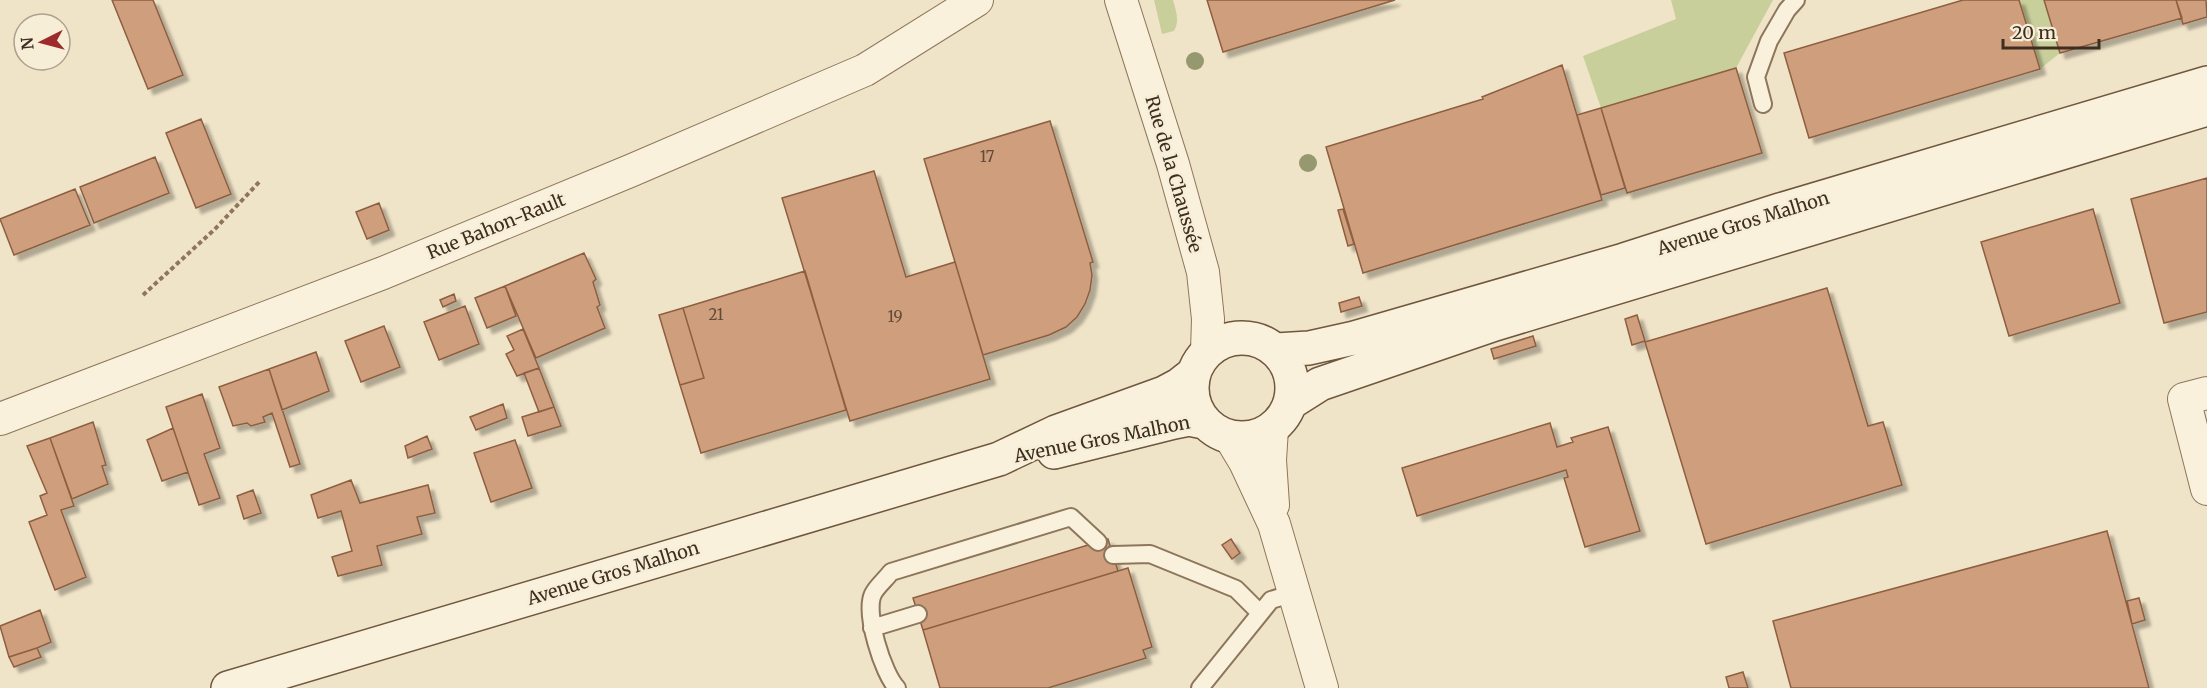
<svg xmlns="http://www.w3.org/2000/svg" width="2207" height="688" viewBox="0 0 2207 688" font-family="Merriweather,serif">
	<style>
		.green { fill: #c9cf9b }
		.building { fill: #cf9f7d; stroke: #8d5f41; stroke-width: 1.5; filter: url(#shadow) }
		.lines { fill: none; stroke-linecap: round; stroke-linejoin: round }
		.service-casing { stroke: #8d765c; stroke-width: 20 }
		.minor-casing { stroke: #8d765c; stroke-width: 34 }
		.secondary-casing { stroke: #6f573f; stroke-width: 36 }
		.path { stroke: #8d765c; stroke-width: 4; stroke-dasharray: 4.5 3; stroke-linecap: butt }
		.service { stroke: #faf1dc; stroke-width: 16 }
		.minor { stroke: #faf1dc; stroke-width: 32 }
		.secondary { stroke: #faf1dc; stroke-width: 33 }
		.tree { fill: #96986f }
		.labels { text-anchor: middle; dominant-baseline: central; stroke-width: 5; stroke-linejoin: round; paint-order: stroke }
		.number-label { font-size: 15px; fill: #624a37 }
		.street-label { font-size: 18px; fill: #3d2e20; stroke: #f7eed8 }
	</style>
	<defs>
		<filter id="shadow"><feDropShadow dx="5.5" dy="5.5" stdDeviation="1.5" flood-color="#0004"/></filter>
	</defs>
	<rect width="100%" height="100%" fill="#f0e4c8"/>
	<path class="green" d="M1154 0H1173C1176 11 1180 21 1174 31L1162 34Z
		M1671 0H1773L1736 68 1601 108 1583 56 1676 19Z
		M2019 0H2044L2060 53 2040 69Z"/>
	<path class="building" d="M112 0H153L183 75 148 89Z
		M1207 0H1395L1223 52Z
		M1963 0H2019L2040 69 1809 138 1784 53Z
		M2044 0H2176L2182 18 2060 53Z
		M2176 0H2206L2207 17 2183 24Z
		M1562 65 1602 200 1363 273 1326 147 1483 99 1482 97Z
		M1736 68 1762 153 1627 193 1601 108Z
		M1601 108 1625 188 1601 195 1577 115Z
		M201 119 231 194 196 208 166 133Z
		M1050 121 1093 262 1090 263 1092 275 1090 290 1085 304 1077 317 1066 327 1049 335 983 355 924 159Z
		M155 157 169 193 94 223 80 187Z
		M874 171 906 277 955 262 990 379 850 421 782 198Z
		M2207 178V312L2164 323 2131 199Z
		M75 189 90 225 14 255 0 219Z
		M379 203 389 230 367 239 356 212Z
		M1343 209 1354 244 1348 246 1338 210Z
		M2093 209 2120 303 2009 336 1981 242Z
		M584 253 596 279 593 282 600 305 597 307 605 328 536 358 505 286Z
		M805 271 846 410 701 453 680 385 704 378 683 308Z
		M505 286 516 316 487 328 475 298Z
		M1827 288 1868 426 1883 422 1902 485 1706 544 1645 342Z
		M454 294 456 301 443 307 440 300Z
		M1359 297 1362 306 1341 312 1339 303Z
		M465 306 479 344 439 360 424 322Z
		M683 308 704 378 680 385 659 315Z
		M1637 315 1645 341 1632 345 1625 319Z
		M384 326 400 367 361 382 345 341Z
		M523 329 539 368 517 376 506 354 514 350 507 336Z
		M1533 336 1536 346 1494 359 1491 349Z
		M316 352 329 391 282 410 269 369Z
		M539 368 554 407 539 412 524 373Z
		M269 369 300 464 290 467 272 413 263 417 265 422 251 426 247 423 233 426 219 387Z
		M202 394 220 448 204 454 220 498 199 505 166 407Z
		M503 404 507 418 476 430 470 417Z
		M554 407 561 426 528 436 522 417Z
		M93 422 106 465 102 466 108 484 72 499 50 438Z
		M1550 423 1557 447 1573 442 1571 438 1608 427 1640 531 1585 547 1564 478 1568 477 1566 470 1417 516 1402 468Z
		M173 428 188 472 162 481 147 440Z
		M427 436 432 449 408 458 405 446Z
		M50 438 74 506 61 510 86 577 55 590 29 522 47 515 40 496 47 493 27 446Z
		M515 440 532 488 491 502 474 453Z
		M351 480 360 503 428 485 435 513 417 517 422 534 377 546 382 565 338 576 332 557 352 551 341 511 318 518 311 495Z
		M253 490 261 513 244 519 237 496Z
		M2107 531 2149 688H1791L1773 621Z
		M1108 539 1118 571 923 630 913 598Z
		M1231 539 1240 553 1232 559 1222 545Z
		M1128 568 1152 647 1143 650 1146 658 1048 688H940L923 630Z
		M2139 598 2145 620 2132 624 2127 601Z
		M40 610 51 642 37 648 9 657 0 626Z
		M37 648 41 657 14 667 9 657Z
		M1743 672 1748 688H1729L1726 677Z"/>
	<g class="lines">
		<g class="service-casing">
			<path id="service" d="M1763 104 1756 77 1769 41 1787 10 1796 0
				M1113 555 1150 554 1236 589 1260 613
				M872 628 918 614
				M897 688C883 674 864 613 873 594 877 586 886 579 891 572L1071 517 1098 542
				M1200 688 1271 600 1294 593"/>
		</g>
		<g class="minor-casing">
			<path id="minor" d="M1121 0 1173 164 1203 272 1208 319 1207 351
				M2207 393 2184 399 2207 489
				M0 419 383 273 630 171 865 70 977 0
				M1272 429 1270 460 1273 505
				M1230 437 1245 462 1274 524 1322 688"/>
		</g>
		<g class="secondary-casing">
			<path id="secondary" d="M1192 388a50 50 0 1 1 100 0a50 50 0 1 1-100 0Z
				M1276 350 1309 348 1354 338 1624 260 1780 210 2207 83
				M1290 403 1320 384 1495 324 2207 109
				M1054 452 1174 422 1189 419 1204 422
				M228 688 999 459 1056 432 1164 393 1179 385 1193 374"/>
		</g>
		<path class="path" d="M143 295 215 229 261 180"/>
		<use href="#service" class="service"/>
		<use href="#minor" class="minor"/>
		<use href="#secondary" class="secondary"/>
	</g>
	<g class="tree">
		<circle cx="1195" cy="61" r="9"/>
		<circle cx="1308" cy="163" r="9"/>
	</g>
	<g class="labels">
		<g class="number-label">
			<text x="987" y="156">17</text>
			<text x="716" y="314">21</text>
			<text x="895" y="316">19</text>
		</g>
		<g class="street-label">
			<text transform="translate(1174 174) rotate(74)">Rue de la Chaussée</text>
			<text transform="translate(1743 223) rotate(-17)">Avenue Gros Malhon</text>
			<text transform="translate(496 226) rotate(-22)">Rue Bahon-Rault</text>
			<text transform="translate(1102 439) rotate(-11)">Avenue Gros Malhon</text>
			<text transform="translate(613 573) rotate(-17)">Avenue Gros Malhon</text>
		</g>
	</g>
	<g transform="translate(42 42) rotate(264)"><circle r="28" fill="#f7eed8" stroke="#ada18e" stroke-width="1.5"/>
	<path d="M0-4.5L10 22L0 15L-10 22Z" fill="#9e2a2b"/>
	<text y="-9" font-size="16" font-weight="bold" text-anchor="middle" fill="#3d2e20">N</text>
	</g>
	<path d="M2003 39v9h96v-9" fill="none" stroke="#3d2e20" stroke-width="3"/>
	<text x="2012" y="39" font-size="18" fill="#3d2e20" stroke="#f7eed8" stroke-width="4.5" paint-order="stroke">20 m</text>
</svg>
